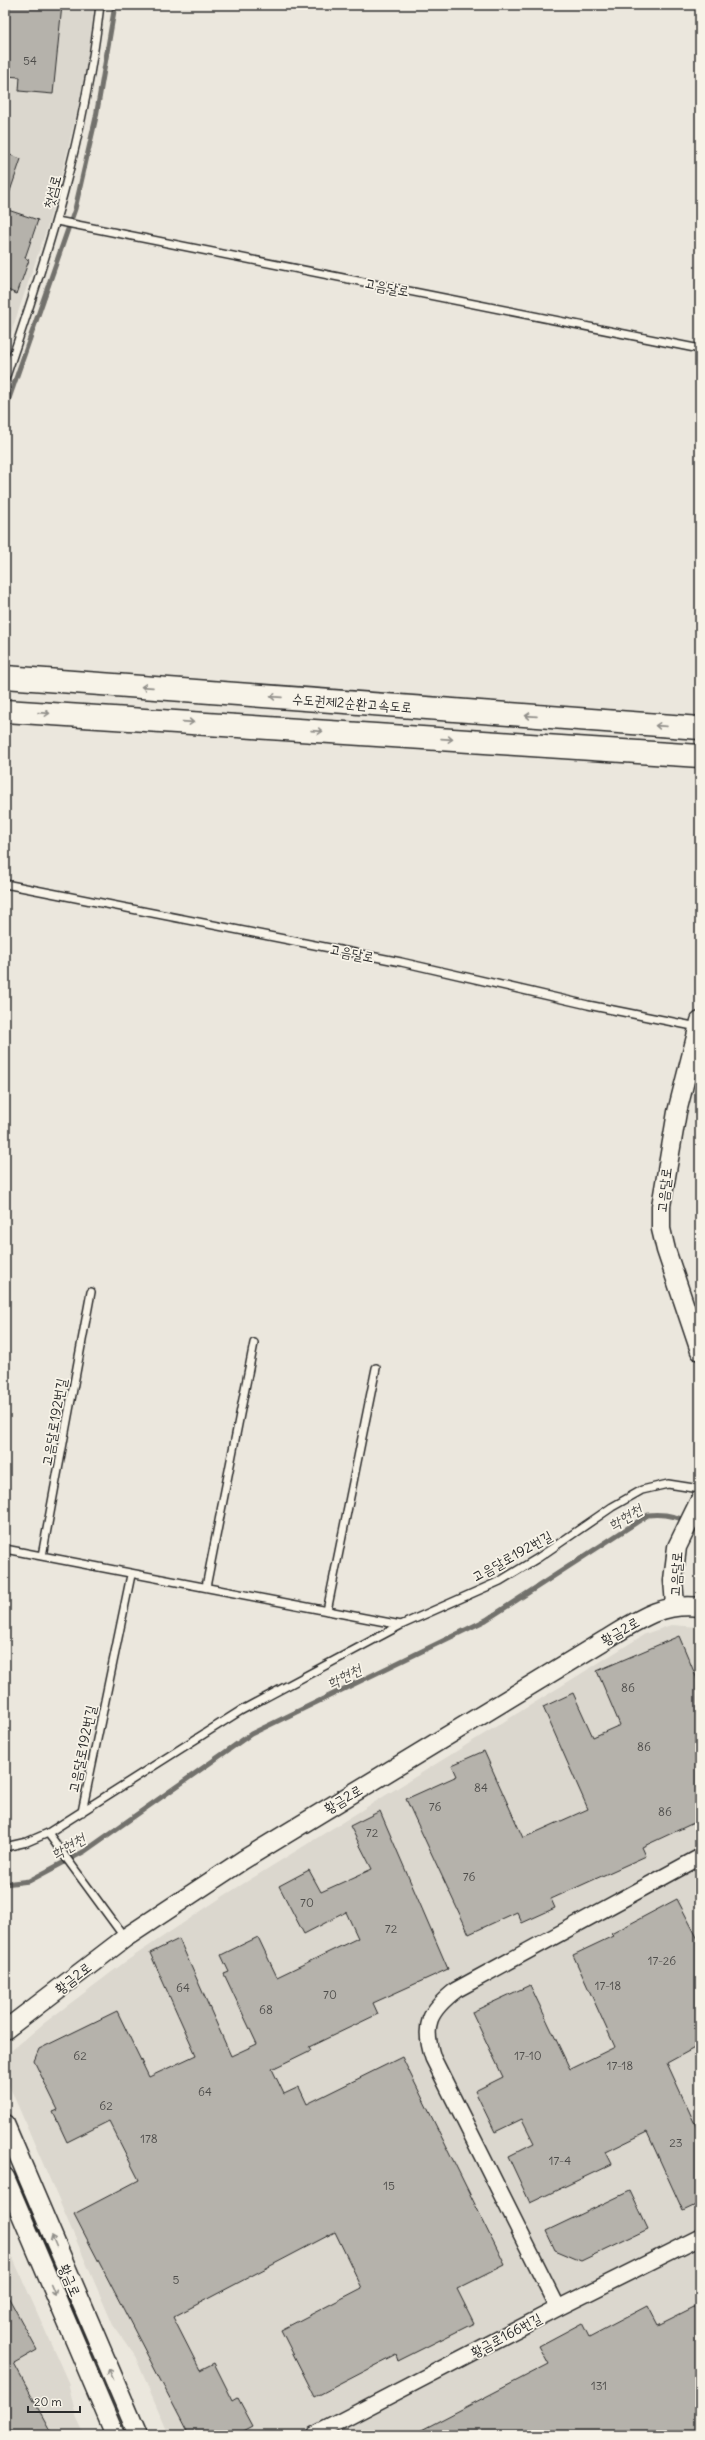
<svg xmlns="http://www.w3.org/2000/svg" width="705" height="2440" viewBox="0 0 705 2440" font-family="Delius,'Poor Story',sans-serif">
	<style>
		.built { fill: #dbd7ce }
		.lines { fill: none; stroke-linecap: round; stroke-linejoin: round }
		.stream { stroke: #72716c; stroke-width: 5 }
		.building { fill: #b5b2ab; stroke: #2b2b2b }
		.service-casing { stroke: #2b2b2b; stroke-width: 10 }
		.minor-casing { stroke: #2b2b2b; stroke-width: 18 }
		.tertiary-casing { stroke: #2b2b2b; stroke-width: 21 }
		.motorway-casing { stroke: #2b2b2b; stroke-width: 25 }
		.service { stroke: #f7f3e8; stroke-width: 7 }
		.minor { stroke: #f7f3e8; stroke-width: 15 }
		.tertiary { stroke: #f7f3e8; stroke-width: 18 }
		.motorway { stroke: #f7f3e8; stroke-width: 22 }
		.oneway { stroke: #918f8a }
		.labels { text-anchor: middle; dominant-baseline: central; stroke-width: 3.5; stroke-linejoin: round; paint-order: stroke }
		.number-label { font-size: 12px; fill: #4e4d4b }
		.street-label { font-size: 14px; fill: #2b2b2b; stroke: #f7f3e8 }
		.water-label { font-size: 15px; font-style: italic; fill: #555451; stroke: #f7f3e8 }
	</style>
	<rect width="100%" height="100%" fill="#ebe7dd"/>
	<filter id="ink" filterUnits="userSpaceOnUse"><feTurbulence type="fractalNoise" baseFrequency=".025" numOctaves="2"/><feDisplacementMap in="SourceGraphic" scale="8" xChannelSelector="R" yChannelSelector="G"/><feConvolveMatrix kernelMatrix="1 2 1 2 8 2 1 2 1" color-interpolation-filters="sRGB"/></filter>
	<g filter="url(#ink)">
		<path class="built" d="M5 5H94L87 69 67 153 48 225 5 350Z
			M671 1625 700 1627V2435H169L135 2356 113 2325 12 2092 6 2080 5 2066 11 2051 43 2024 125 1962 222 1897 645 1634Z
			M5 2240 68 2382 76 2416 85 2435H5Z"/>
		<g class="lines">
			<path class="stream" d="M5 410 75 209 96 117 115 5
				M5 1884 29 1881 85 1851 251 1734 486 1620 648 1515C668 1513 682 1518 700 1527"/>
		</g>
		<path class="building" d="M5 5H62L53 94 19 91 20 77 5 76Z
			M5 153 21 159 7 200H5Z
			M5 209 38 220 25 258 29 260 17 294 5 289Z
			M679 1636 700 1686V1820L642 1847 646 1856 551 1899 555 1908 522 1923 517 1912 469 1934 406 1799 457 1776 452 1765 484 1751 523 1838 588 1809 543 1707 573 1693 593 1737 620 1725 597 1671Z
			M380 1811 448 1969 373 2003 378 2014 309 2047 311 2050 272 2069 284 2094 299 2087 307 2104 402 2057 505 2265 457 2289 474 2323 398 2361 396 2355 315 2397 281 2330 362 2288 335 2232 173 2317 200 2370 214 2363 233 2401 238 2398 253 2426 236 2435H189L74 2214 139 2180 109 2121 67 2142 53 2112 58 2110 34 2061 39 2049 117 2011 149 2077 196 2055 150 1953 179 1939 231 2056 257 2044 224 1974 229 1972 221 1955 258 1937 277 1977 358 1938 346 1912 304 1934 279 1886 309 1870 321 1892 372 1869 350 1826Z
			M677 1899 700 1943V2045L667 2063 700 2135V2203L683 2211 647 2132 606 2152 612 2164 530 2203 508 2156 534 2143 522 2119 495 2132 475 2091 503 2077 472 2012 530 1985 570 2069 615 2047 573 1955 613 1936 611 1934Z
			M630 2191 648 2229 581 2261 555 2250 546 2231Z
			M5 2291 37 2350 14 2363 53 2435H5Z
			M700 2304V2435H412L549 2364 539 2346 582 2323 589 2337 648 2306 658 2325Z"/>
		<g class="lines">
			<g class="service-casing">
				<path id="service" d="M57 221 700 349
					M5 379C48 254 85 137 100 5
					M5 884 401 962 588 1005 698 1027
					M5 1549 401 1625 500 1581 538 1558 612 1507 642 1490 668 1484 700 1489
					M42 1556 91 1292
					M206 1587 254 1343
					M327 1611 376 1368
					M82 1812 131 1575
					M48 1833 240 1711 401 1625
					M5 1847 27 1842 48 1833 125 1938"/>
			</g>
			<g class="minor-casing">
				<path id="minor" d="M558 2308 433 2058C422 2025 429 2011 456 1990L700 1857
					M314 2435 558 2308 700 2237"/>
			</g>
			<g class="tertiary-casing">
				<path id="tertiary" d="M700 1021 677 1112 661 1206V1229L666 1250 700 1351
					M675 1605 673 1580 677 1547 700 1500
					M5 2030 125 1938 243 1860 605 1640C637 1621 661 1602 700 1607
					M5 2124 138 2435
					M5 2177 115 2435"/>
			</g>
			<g class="motorway-casing">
				<path id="motorway" d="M5 677 700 728
					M5 711 700 756"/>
			</g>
			<use href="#service" class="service"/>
			<use href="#minor" class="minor"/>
			<use href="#tertiary" class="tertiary"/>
			<use href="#motorway" class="motorway"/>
		</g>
		<defs><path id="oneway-shaft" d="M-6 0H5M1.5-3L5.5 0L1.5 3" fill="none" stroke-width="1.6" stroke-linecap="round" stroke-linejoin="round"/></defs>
		<g class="oneway">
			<use href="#oneway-shaft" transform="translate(147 687) rotate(-176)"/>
			<use href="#oneway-shaft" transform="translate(276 697) rotate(-176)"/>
			<use href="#oneway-shaft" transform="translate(44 713) rotate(4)"/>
			<use href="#oneway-shaft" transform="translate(531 716) rotate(-176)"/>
			<use href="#oneway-shaft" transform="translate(188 722) rotate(4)"/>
			<use href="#oneway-shaft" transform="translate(661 726) rotate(-176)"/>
			<use href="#oneway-shaft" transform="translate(317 731) rotate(4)"/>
			<use href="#oneway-shaft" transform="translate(447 739) rotate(4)"/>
			<use href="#oneway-shaft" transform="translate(54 2241) rotate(-113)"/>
			<use href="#oneway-shaft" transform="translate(53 2290) rotate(67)"/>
			<use href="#oneway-shaft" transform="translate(111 2374) rotate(-114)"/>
		</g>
	</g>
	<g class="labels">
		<g class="number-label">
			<text x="30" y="60">54</text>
			<text x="628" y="1687">86</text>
			<text x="644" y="1746">86</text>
			<text x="481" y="1787">84</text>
			<text x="435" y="1806">76</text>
			<text x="665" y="1811">86</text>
			<text x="372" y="1832">72</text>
			<text x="469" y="1876">76</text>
			<text x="307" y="1902">70</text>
			<text x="391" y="1928">72</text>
			<text x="662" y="1960">17-26</text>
			<text x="608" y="1985">17-18</text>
			<text x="183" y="1987">64</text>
			<text x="330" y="1994">70</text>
			<text x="266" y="2009">68</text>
			<text x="80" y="2055">62</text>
			<text x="528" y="2055">17-10</text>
			<text x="620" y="2065">17-18</text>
			<text x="205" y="2091">64</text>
			<text x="106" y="2105">62</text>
			<text x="149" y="2138">178</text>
			<text x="676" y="2142">23</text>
			<text x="560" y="2160">17-4</text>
			<text x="389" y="2185">15</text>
			<text x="176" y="2279">5</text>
			<text x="599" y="2385">131</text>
		</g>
		<g class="street-label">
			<text transform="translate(52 192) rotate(-75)">첫섬로</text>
			<text transform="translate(387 287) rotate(11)">고음달로</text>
			<text transform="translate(352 703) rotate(4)">수도권제2순환고속도로</text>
			<text transform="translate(352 953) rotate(11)">고음달로</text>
			<text transform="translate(664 1190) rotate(-84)">고음달로</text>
			<text transform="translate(54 1422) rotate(-80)">고음달로192번길</text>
			<text transform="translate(512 1556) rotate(-29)">고음달로192번길</text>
			<text transform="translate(676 1574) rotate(-87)">고음달로</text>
			<text transform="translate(620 1631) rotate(-30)">황금2로</text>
			<text transform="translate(82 1749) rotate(-78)">고음달로192번길</text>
			<text transform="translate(343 1799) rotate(-31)">황금2로</text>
			<text transform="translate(73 1978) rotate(-38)">황금2로</text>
			<text transform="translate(70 2280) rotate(67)">황금로</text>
			<text transform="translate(506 2335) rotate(-28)">황금로166번길</text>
		</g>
		<g class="water-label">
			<text transform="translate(625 1517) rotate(-31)">학현천</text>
			<text transform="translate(344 1676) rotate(-26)">학현천</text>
			<text transform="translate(68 1846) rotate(-30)">학현천</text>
		</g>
	</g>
	<rect width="705" height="2440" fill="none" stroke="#f7f3e8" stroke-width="20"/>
	<rect x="10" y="10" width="685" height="2420" fill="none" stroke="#2b2b2b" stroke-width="1.5" filter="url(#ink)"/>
	<path d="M28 2406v6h52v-6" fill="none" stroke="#2b2b2b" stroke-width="2"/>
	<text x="34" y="2406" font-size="12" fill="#2b2b2b" stroke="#f7f3e8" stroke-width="3" paint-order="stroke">20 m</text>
</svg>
